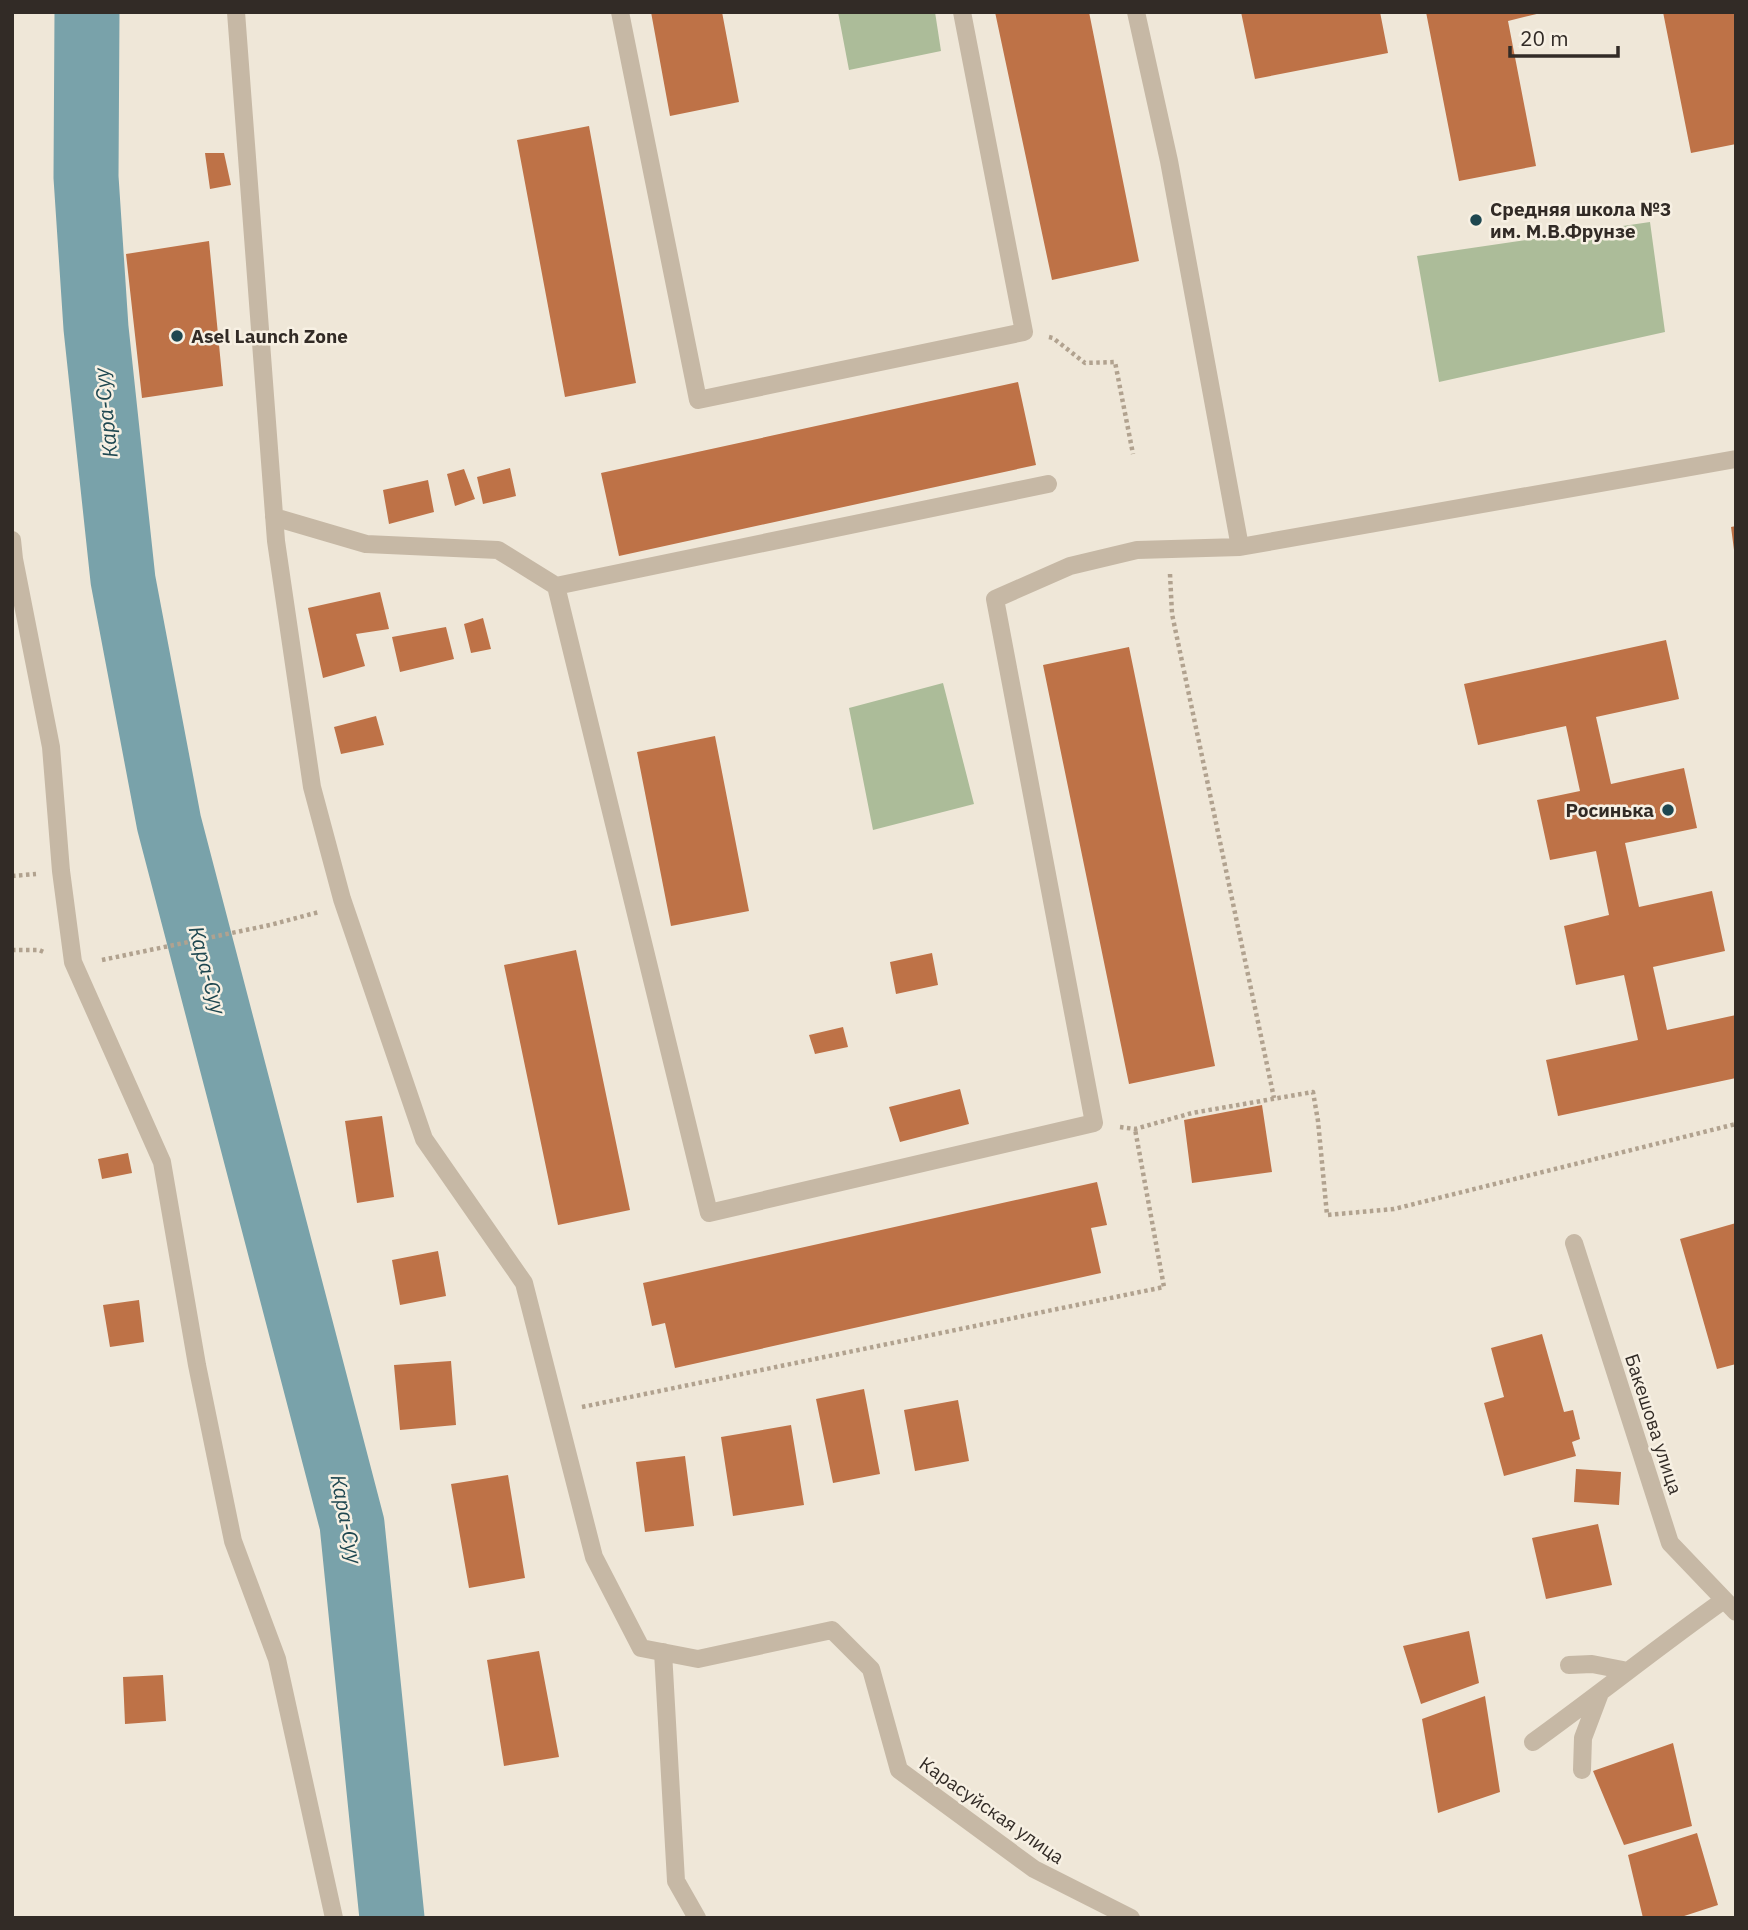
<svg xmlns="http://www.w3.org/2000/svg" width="1748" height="1930" viewBox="0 0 1748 1930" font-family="'IBM Plex Sans',sans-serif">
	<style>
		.green { fill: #acbc99 }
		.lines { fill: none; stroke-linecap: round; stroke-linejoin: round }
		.river { stroke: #79a2aa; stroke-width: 65 }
		.building { fill: #be7247 }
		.path { stroke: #b1a28f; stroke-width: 4.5; stroke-dasharray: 3.5 3.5; stroke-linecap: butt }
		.minor { stroke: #c6b8a5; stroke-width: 18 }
		.poi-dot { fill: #1e4750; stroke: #f7f0e3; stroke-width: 2.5 }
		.labels { text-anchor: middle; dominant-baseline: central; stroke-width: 5; stroke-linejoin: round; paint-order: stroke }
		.poi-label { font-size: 19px; font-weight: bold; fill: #322b26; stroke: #f7f0e3; text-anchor: start }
		.street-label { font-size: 19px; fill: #322b26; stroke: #f7f0e3 }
		.water-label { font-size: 21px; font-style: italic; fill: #1e4750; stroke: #f7f0e3 }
	</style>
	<rect width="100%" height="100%" fill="#efe7d8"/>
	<path class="green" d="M838 12H935L941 51 849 70Z
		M1650 222 1665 332 1439 382 1417 256Z
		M943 683 974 804 873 830 849 708Z"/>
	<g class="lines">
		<path class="river" d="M87 12 86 177 96 328 123 580 169 823 352 1524 392 1918"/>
	</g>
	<path class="building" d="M651 12H722L739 102 670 116Z
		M995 12H1089L1139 261 1052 280Z
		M1241 12H1380L1388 53 1255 79Z
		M1426 12H1545L1508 21 1536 166 1459 181Z
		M1663 12H1736V144L1691 153Z
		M589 126 636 383 565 397 517 140Z
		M205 153H224L231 185 210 189Z
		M209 241 223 386 142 398 126 254Z
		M1018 382 1036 465 619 556 601 473Z
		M510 468 516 496 483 504 477 477Z
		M464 469 475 499 455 506 447 474Z
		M428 480 434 512 389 524 383 490Z
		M1736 526V550H1734L1731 527Z
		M380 592 389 629 356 634 365 666 323 678 308 608Z
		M483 618 491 649 471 653 464 624Z
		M446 627 454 659 400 672 392 637Z
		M1666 640 1679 699 1596 717 1611 784 1684 768 1697 828 1625 843 1639 907 1712 891 1725 951 1653 967 1667 1030 1736 1015V1078L1558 1116 1546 1060 1638 1040 1624 975 1576 985 1564 926 1609 915 1596 851 1550 860 1537 800 1580 791 1566 726 1478 745 1464 684Z
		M1129 647 1215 1066 1129 1084 1043 665Z
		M376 716 384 745 341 754 334 727Z
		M715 736 749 911 671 926 637 752Z
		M576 950 630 1210 558 1225 504 965Z
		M932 953 938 985 896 994 890 962Z
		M843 1027 848 1047 815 1054 809 1035Z
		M960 1089 969 1124 900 1142 889 1107Z
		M1262 1105 1272 1172 1192 1183 1184 1120Z
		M382 1116 394 1197 357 1203 345 1121Z
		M128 1153 132 1173 102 1179 98 1159Z
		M1097 1182 1107 1225 1091 1228 1101 1273 675 1368 665 1323 652 1326 643 1283Z
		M1736 1223V1364L1717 1369 1680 1239Z
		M438 1251 446 1296 400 1305 392 1260Z
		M139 1300 144 1342 110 1347 103 1305Z
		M1542 1334 1564 1412 1573 1410 1580 1439 1572 1442 1576 1456 1504 1476 1484 1403 1504 1397 1491 1348Z
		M451 1361 456 1425 400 1430 394 1365Z
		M864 1389 880 1474 833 1483 816 1399Z
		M958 1400 969 1461 915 1471 904 1410Z
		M791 1425 804 1505 733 1516 721 1437Z
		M685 1456 694 1526 645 1532 636 1462Z
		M1576 1469 1621 1472 1619 1505 1574 1502Z
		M508 1475 525 1578 469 1588 451 1484Z
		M1598 1524 1612 1585 1546 1599 1532 1538Z
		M1469 1631 1479 1683 1421 1704 1403 1646Z
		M539 1651 559 1757 504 1766 487 1660Z
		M163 1675 166 1721 125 1724 123 1677Z
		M1485 1696 1500 1792 1438 1813 1422 1719Z
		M1673 1743 1692 1826 1624 1845 1593 1771Z
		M1697 1833 1718 1905 1678 1918H1643L1628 1855Z"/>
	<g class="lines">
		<path class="path" d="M1049 337 1053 338 1085 363 1115 362 1133 454
			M1170 574 1172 614 1274 1098
			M12 876 36 874
			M12 950H39L46 953
			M102 960 270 925 319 912
			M1120 1127 1135 1129 1192 1113 1313 1092 1318 1121 1327 1215 1394 1209 1736 1124
			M582 1407 1164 1287 1135 1129"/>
		<path class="minor" d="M236 12 276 541 312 787 342 899 424 1139 524 1283 594 1557 641 1648 698 1659 832 1630 871 1669 899 1770 1034 1869 1131 1918
			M620 12 698 400 1024 332 962 12
			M1136 12 1169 161 1240 547
			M274 517 366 544 498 550 556 586 709 1213 1094 1123 995 599 1070 566 1137 550 1240 547 1736 459
			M12 540 14 559 51 747 61 871 73 962 162 1162 197 1365 233 1541 277 1659 334 1918
			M556 586 1048 484
			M1574 1243 1670 1543 1736 1612
			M663 1652 676 1881 697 1918
			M1569 1665 1592 1664 1628 1671
			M1533 1742C1597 1696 1659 1646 1724 1600
			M1582 1770 1583 1738 1600 1693"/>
	</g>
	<g class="poi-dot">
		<circle cx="1476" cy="220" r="7"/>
		<circle cx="177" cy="336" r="7"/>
		<circle cx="1668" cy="810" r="7"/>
	</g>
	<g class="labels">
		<g class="poi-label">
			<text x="1490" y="209">Средняя школа №3<tspan x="1490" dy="22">им. М.В.Фрунзе</tspan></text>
			<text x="191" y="336">Asel Launch Zone</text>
			<text x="1654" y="810" text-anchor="end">Росинька</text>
		</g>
		<g class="street-label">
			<text transform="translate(1654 1424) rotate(72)">Бакешова улица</text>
			<text transform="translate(992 1810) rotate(35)">Карасуйская улица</text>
		</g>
		<g class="water-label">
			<text transform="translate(105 413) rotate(-96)">Кара-Суу</text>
			<text transform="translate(208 970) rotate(75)">Кара-Суу</text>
			<text transform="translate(347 1519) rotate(79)">Кара-Суу</text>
		</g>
	</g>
	<rect width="1748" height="1930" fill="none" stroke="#322b26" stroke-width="28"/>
	<path d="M1510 46v10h108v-10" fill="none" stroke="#322b26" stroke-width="3.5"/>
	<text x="1520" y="46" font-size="21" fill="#322b26" stroke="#f7f0e3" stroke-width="5" paint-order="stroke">20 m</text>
</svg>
